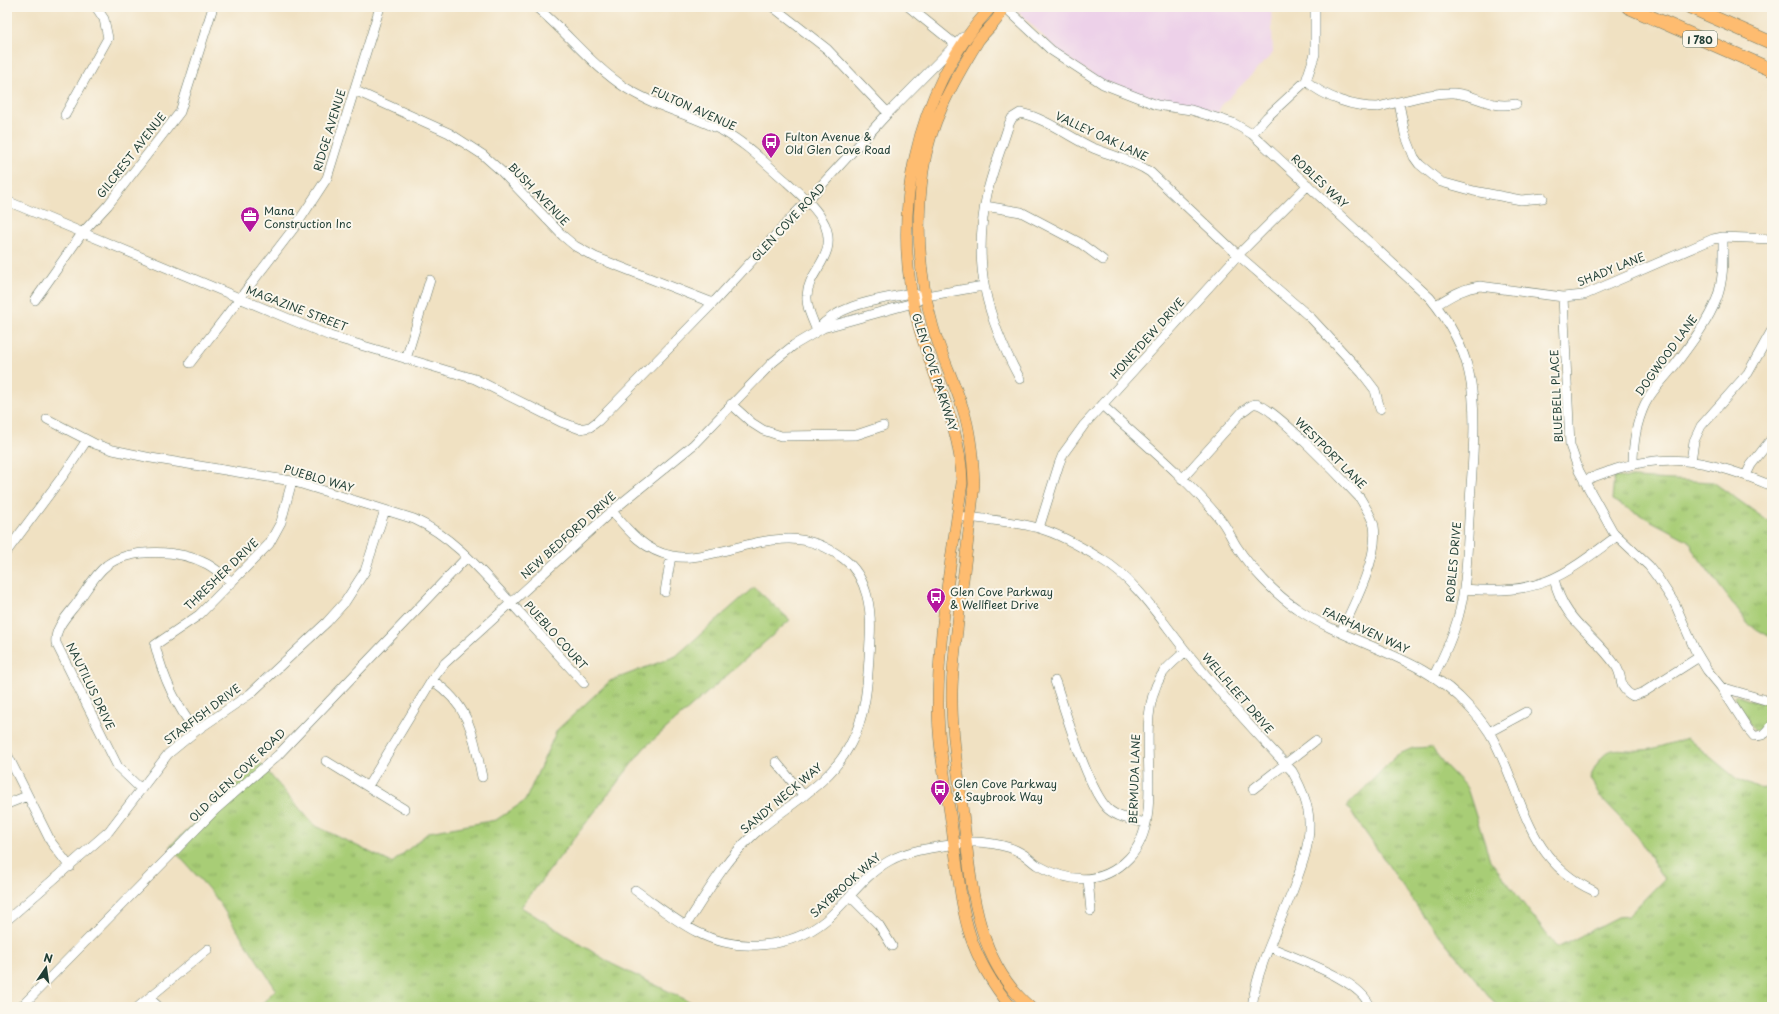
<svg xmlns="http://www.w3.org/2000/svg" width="1779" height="1014" viewBox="0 0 1779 1014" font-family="'Playpen Sans',sans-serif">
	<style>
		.built { fill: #edd1e9 }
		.grass { fill: url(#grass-tufts); stroke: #648555 }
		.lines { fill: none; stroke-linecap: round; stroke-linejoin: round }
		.minor-casing { stroke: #687666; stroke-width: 10 }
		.major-casing { stroke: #687666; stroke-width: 12 }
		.highway-casing { stroke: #687666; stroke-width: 14 }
		.minor { stroke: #fff; stroke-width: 9 }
		.major { stroke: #febc70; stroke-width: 11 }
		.highway { stroke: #febc70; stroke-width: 13 }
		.labels { text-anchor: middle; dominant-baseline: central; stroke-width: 4; stroke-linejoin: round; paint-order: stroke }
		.shield { fill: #fbf7ec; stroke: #61756b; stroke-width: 1 }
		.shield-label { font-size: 10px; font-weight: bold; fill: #1f3d34 }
		.street-label { font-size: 11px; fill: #1f3d34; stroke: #fbf7ec }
		.poi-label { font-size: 11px; fill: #1f3d34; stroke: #fbf7ec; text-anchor: start }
	</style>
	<defs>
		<pattern id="grass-tufts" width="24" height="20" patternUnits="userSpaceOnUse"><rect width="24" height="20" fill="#a8cd76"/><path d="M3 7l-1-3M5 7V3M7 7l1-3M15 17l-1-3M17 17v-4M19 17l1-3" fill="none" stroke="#88a862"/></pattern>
	</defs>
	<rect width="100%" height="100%" fill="#fbf7ec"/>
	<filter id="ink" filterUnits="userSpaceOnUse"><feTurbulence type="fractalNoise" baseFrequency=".025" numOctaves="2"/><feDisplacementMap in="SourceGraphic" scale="8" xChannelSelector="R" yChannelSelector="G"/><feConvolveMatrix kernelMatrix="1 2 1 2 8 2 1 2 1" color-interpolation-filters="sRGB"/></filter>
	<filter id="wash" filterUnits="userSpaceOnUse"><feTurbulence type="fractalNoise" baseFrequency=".012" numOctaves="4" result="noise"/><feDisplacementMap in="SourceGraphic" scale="16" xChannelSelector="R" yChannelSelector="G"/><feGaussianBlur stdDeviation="0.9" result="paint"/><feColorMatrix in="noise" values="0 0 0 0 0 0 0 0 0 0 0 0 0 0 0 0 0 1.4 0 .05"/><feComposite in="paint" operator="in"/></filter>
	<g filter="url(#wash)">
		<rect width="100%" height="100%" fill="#f0e1c2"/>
		<path class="built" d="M1014 7H1271L1273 53 1221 106 1218 113 1163 101 1103 81 1061 54Z"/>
		<path class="grass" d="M1614 477 1713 482 1772 524V638L1748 624 1692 549 1691 542 1612 500Z
			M754 587 790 620 644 748 521 907 612 964 701 1007H259L276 989 214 895 170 846 260 763 314 825 392 863 429 832 496 820 525 801 557 730 610 681 676 656Z
			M1736 695 1752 701 1772 704V719L1760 730 1756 731 1751 726 1734 697Z
			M1687 738 1737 779 1759 789 1772 787V1007H1498L1423 915 1347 806 1397 755 1413 748 1431 747 1445 765 1467 788 1490 860 1557 948 1618 917 1628 916 1664 879 1637 836 1601 798 1590 778C1610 735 1616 755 1651 749 1663 746 1675 742 1687 738Z"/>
	</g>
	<g filter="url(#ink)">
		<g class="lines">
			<g class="minor-casing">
				<path id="minor" d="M536 7C567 32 592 66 626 88 656 107 691 115 723 131 747 144 767 165 787 182 801 195 817 208 825 225 838 257 808 270 807 296 806 308 813 320 817 331
					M773 7 827 49 888 113
					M909 7 956 45
					M1005 7 1051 50 1103 84 1157 105 1191 110 1233 123 1252 134 1430 298C1448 320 1463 345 1469 373 1479 416 1471 474 1469 519 1467 552 1467 586 1458 618 1452 639 1443 658 1433 677
					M1306 81C1326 98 1353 107 1378 107 1403 102 1429 92 1454 93 1479 95 1488 109 1516 104
					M354 90 449 133 483 155 501 171 563 236 575 246 595 257 713 303
					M1399 103 1405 134 1414 157 1419 164 1441 182 1474 191 1521 200 1543 198
					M65 115 108 38 104 19 96 7
					M1252 134 1267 117 1306 81 1315 54V7
					M7 201 330 336 475 379 561 422 580 429 590 427 598 421 713 303 888 113 963 37
					M985 206 1021 212 1080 243 1103 260
					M1563 297 1570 445 1579 471 1613 532 1649 566 1658 578 1675 604 1695 650 1707 670 1721 687
					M35 300 83 232 108 205 180 112 213 7
					M1436 305C1451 296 1463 288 1480 286L1563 297 1584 295 1713 239 1723 237 1772 239
					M818 329C840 303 880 300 911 293L918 295
					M406 359 430 280
					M190 363 297 224 327 178 380 7
					M1020 379C986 317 972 265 987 194 992 171 1002 147 1009 124L1012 118 1020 113C1046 118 1069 137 1093 148 1113 156 1132 160 1150 172L1238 255 1311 318 1362 373 1375 390 1380 409
					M731 404 752 423 763 430 781 436 856 435 883 426
					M1102 405C1142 442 1186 477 1220 519 1227 527 1231 538 1237 547 1250 567 1275 594 1296 608 1350 646 1424 655 1469 707 1476 714 1483 723 1489 732 1524 789 1522 859 1594 891
					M47 419 95 444 113 450 151 458 292 481 414 519C454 537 483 573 512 604 536 630 560 657 584 683
					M1691 461 1694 441 1701 426 1748 373 1772 330
					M1633 464C1633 443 1636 423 1645 404 1652 390 1665 378 1675 365 1690 345 1708 322 1717 298 1724 278 1723 258 1723 237
					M1746 475 1751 465 1772 438
					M1182 479 1243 411C1247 409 1252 403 1256 404 1272 405 1346 483 1360 498 1365 507 1372 516 1374 526 1379 557 1354 605 1341 632
					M1584 481C1594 476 1605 473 1616 469 1674 451 1717 463 1772 486
					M612 511C628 531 645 551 672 556 686 559 700 556 714 553 762 542 801 525 844 559 868 577 872 611 870 639 868 674 868 713 850 745 828 787 784 806 751 837 724 862 706 895 686 925
					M957 516C984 519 1012 521 1038 528 1060 534 1082 547 1101 559 1135 579 1161 620 1185 650 1219 692 1255 732 1292 771 1301 787 1309 804 1309 822 1310 846 1301 868 1293 890 1278 928 1257 966 1252 1007
					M1039 528 1059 464 1063 454 1084 425 1238 255 1308 185
					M7 551 65 473 87 440
					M1554 579C1565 624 1592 631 1616 666 1624 678 1617 688 1633 696L1644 692 1699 657
					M1464 589C1539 595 1560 579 1617 536
					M665 592 671 556
					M432 680C470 706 473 734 482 777
					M1055 681C1065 710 1088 790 1108 809 1118 818 1133 820 1146 823
					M1772 702 1721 687 1748 729 1754 736C1764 736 1767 733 1772 725
					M196 731C176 706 163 677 155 645L199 615 269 544 281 522 292 481
					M1489 732 1526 712
					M7 754 51 842 70 867
					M326 761 404 809
					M776 762 804 796
					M368 786 432 680 445 663 612 511 693 445 773 362 794 345 823 328 913 303 926 296 983 286
					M141 789 118 767 56 643C54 628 68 615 77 603 86 591 94 575 107 565 132 547 181 550 207 564 216 569 224 576 232 582
					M1253 789 1315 741
					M7 804 27 796
					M1088 879 1091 911
					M635 890C655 904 675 921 697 932 737 953 791 949 826 920 847 902 864 875 889 861 911 849 939 847 964 843 979 840 1009 845 1021 853 1027 856 1031 861 1037 865 1069 883 1102 886 1129 858 1170 815 1130 727 1161 676 1167 666 1177 659 1186 651
					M850 896 879 925 892 946
					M7 920 109 831 168 754 196 731 250 694 327 622 345 602 365 571 385 510
					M1270 947C1294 958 1362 980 1370 1007
					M149 998 159 1007
					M21 1007 215 810 278 755 467 557
					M138 1007 208 949"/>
			</g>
			<g class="major-casing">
				<path id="major" d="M991 7C914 92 889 217 919 327 934 381 961 425 962 483 952 554 938 635 938 706 938 749 948 793 953 836 963 908 962 947 1011 1007
					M1002 7C1000 21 986 29 978 41 954 80 929 124 923 171 916 222 919 277 933 327 941 355 954 381 963 409 971 433 973 459 974 484 970 527 964 570 959 613 956 643 951 673 952 703 952 738 958 772 962 806 971 875 972 958 1030 1007"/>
			</g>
			<g class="highway-casing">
				<path id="highway" d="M1628 7 1772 70
					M1690 7 1772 43"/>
			</g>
			<use href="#minor" class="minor"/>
			<use href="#major" class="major"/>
			<use href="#highway" class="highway"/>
		</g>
	</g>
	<defs>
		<g id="bus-pin" transform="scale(1)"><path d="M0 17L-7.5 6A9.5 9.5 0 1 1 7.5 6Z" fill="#b5179e" stroke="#fbf7ec"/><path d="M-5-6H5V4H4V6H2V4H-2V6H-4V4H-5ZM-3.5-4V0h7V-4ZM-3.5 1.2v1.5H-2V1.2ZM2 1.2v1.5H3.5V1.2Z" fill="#fff"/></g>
		<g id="office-pin" transform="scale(1)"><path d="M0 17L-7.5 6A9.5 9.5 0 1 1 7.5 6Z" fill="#b5179e" stroke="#fbf7ec"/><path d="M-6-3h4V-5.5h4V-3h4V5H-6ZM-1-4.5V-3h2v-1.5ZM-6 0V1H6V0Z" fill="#fff"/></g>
	</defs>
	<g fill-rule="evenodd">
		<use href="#bus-pin" x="771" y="142"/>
		<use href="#office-pin" x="250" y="216"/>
		<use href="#bus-pin" x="936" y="597"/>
		<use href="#bus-pin" x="940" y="789"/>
	</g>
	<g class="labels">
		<rect class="shield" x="1683" y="31" width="34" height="16" rx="3"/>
		<g class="shield-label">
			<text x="1700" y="39">I 780</text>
		</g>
		<g class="street-label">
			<text transform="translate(694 108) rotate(24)">FULTON AVENUE</text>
			<text transform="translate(329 130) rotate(-73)">RIDGE AVENUE</text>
			<text transform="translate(1102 136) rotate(25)">VALLEY OAK LANE</text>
			<text transform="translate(131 155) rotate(-52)">GILCREST AVENUE</text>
			<text transform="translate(1320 181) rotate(43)">ROBLES WAY</text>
			<text transform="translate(539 194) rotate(46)">BUSH AVENUE</text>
			<text transform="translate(788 222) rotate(-47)">GLEN COVE ROAD</text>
			<text transform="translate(1611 269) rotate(-22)">SHADY LANE</text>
			<text transform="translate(297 308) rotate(21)">MAGAZINE STREET</text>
			<text transform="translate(1147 338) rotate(-48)">HONEYDEW DRIVE</text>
			<text transform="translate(1666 355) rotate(-54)">DOGWOOD LANE</text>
			<text transform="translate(935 372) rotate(72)">GLEN COVE PARKWAY</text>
			<text transform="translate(1556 396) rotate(-93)">BLUEBELL PLACE</text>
			<text transform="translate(1331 453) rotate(45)">WESTPORT LANE</text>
			<text transform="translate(319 478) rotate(16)">PUEBLO WAY</text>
			<text transform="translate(568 535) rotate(-42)">NEW BEDFORD DRIVE</text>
			<text transform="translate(1453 562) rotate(-85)">ROBLES DRIVE</text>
			<text transform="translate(221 574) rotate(-44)">THRESHER DRIVE</text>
			<text transform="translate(1366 630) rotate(25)">FAIRHAVEN WAY</text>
			<text transform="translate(556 635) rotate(48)">PUEBLO COURT</text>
			<text transform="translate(91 686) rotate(64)">NAUTILUS DRIVE</text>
			<text transform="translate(1238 693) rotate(49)">WELLFLEET DRIVE</text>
			<text transform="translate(202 714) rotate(-37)">STARFISH DRIVE</text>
			<text transform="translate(237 775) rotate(-44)">OLD GLEN COVE ROAD</text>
			<text transform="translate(1134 779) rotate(-88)">BERMUDA LANE</text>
			<text transform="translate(781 798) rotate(-40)">SANDY NECK WAY</text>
			<text transform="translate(845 885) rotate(-42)">SAYBROOK WAY</text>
		</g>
		<g class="poi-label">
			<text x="785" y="136">Fulton Avenue &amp;<tspan x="785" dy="13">Old Glen Cove Road</tspan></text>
			<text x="264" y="210">Mana<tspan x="264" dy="13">Construction Inc</tspan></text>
			<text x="950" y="591">Glen Cove Parkway<tspan x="950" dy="13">&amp; Wellfleet Drive</tspan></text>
			<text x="954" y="783">Glen Cove Parkway<tspan x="954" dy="13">&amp; Saybrook Way</tspan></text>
		</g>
	</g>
	<rect width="1779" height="1014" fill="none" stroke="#fbf7ec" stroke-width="24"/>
	<g transform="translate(46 968) rotate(13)" stroke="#fbf7ec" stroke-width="3" paint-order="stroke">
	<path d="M0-3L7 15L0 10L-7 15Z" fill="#1f3d34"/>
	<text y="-6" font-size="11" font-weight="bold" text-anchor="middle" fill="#1f3d34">N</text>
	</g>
</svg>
